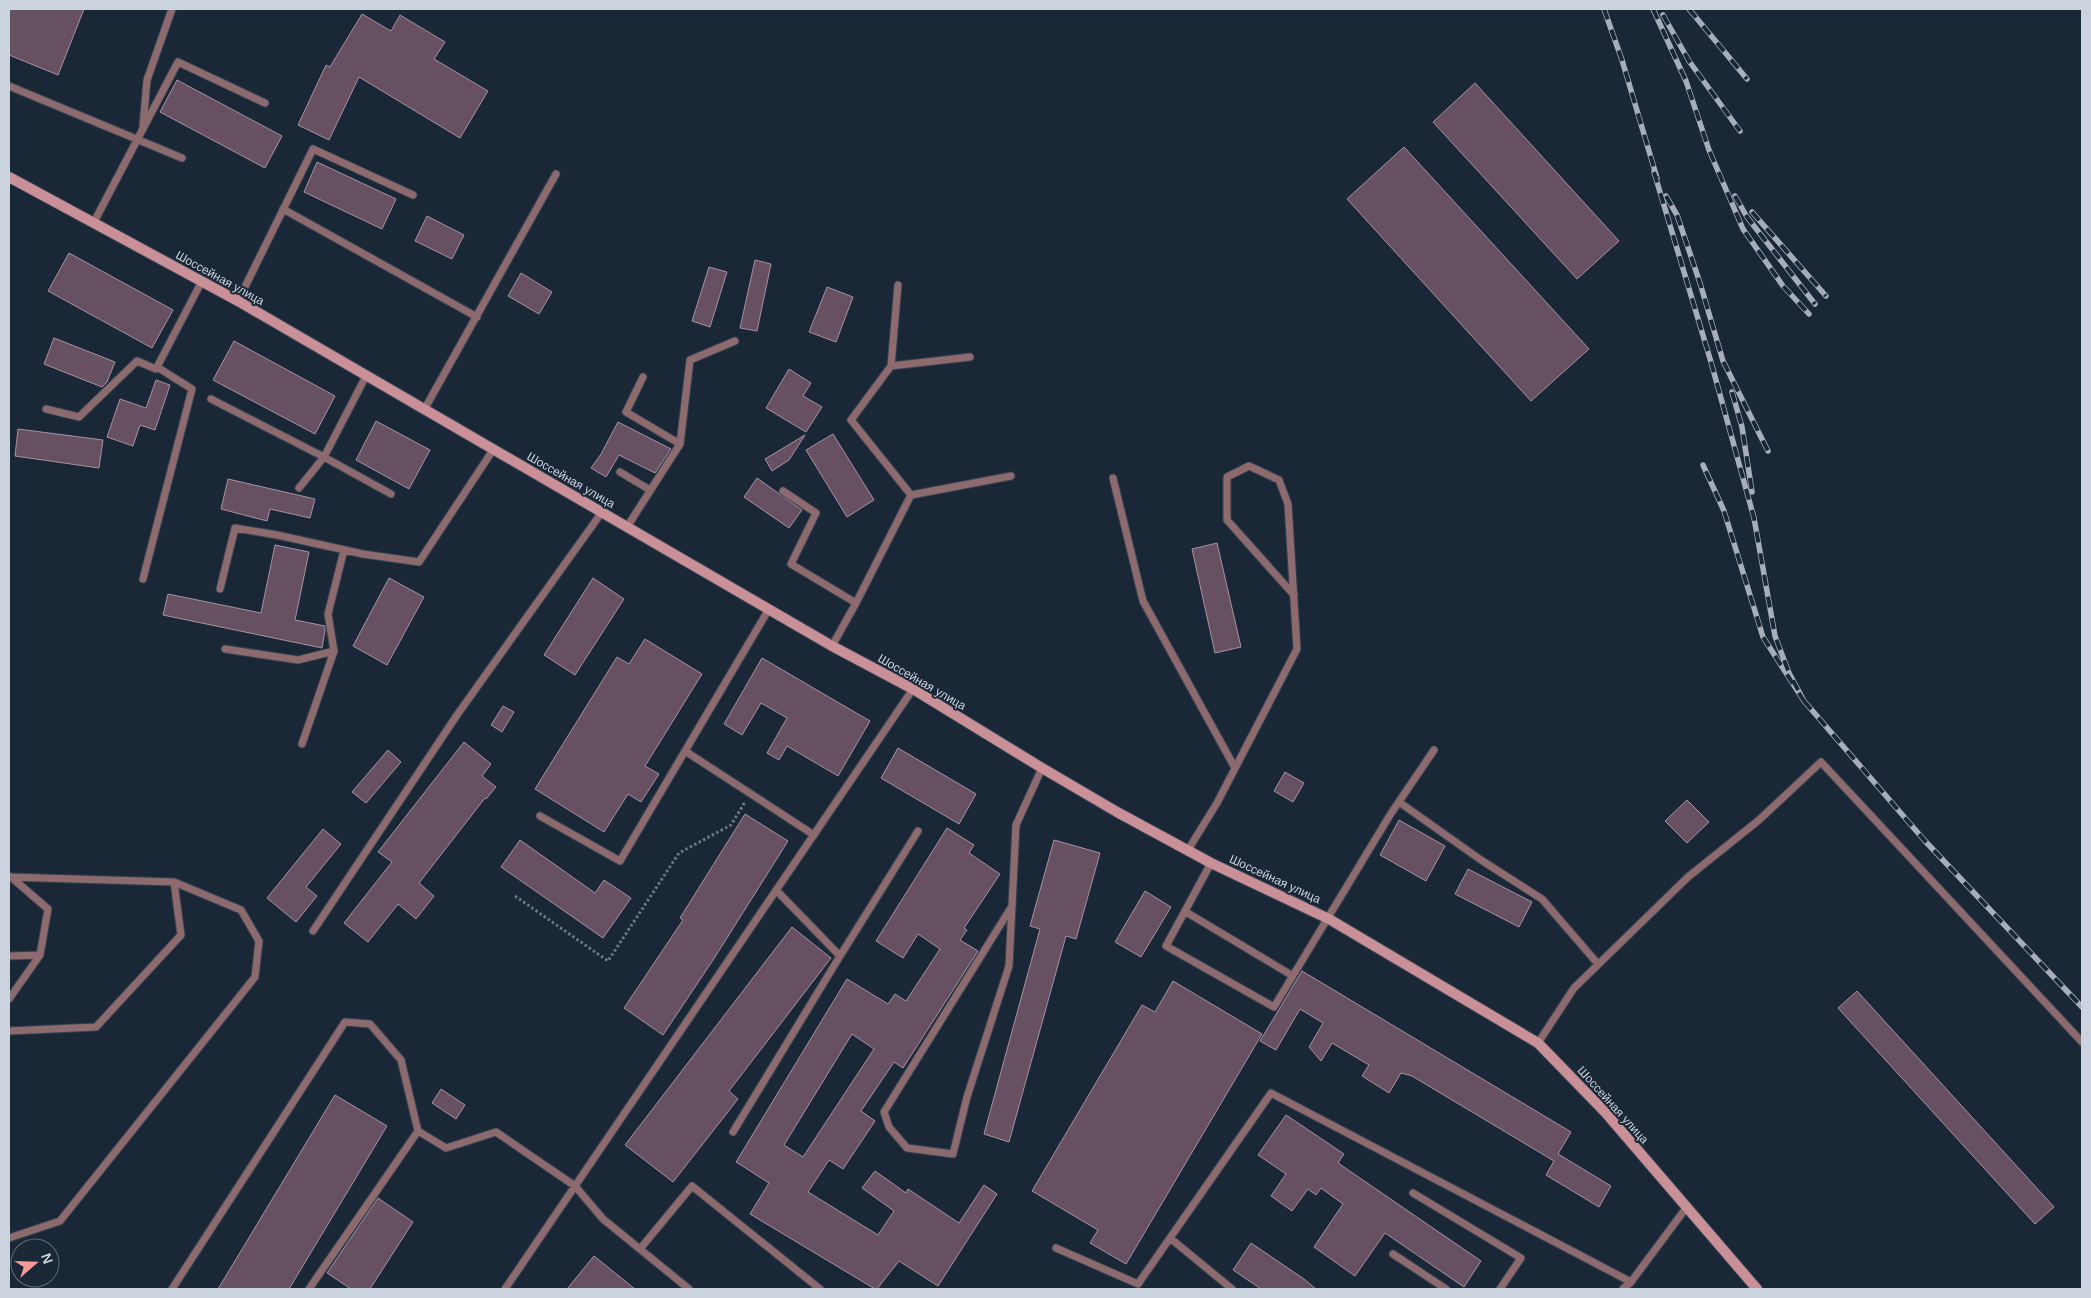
<svg xmlns="http://www.w3.org/2000/svg" width="2091" height="1298" viewBox="0 0 2091 1298" font-family="Arial,sans-serif">
	<style>
		.building { fill: #685063; stroke: #a892a3; fill-rule: evenodd }
		.lines { fill: none; stroke-linecap: round; stroke-linejoin: round }
		.service-casing { stroke: #364352; stroke-width: 9 }
		.secondary-casing { stroke: #364352; stroke-width: 12 }
		.path { stroke: #6d7785; stroke-width: 3; stroke-dasharray: 2.5 2.5; stroke-linecap: butt }
		.service { stroke: #8d6a6e; stroke-width: 7 }
		.secondary { stroke: #c99098; stroke-width: 10 }
		.rail-casing { stroke: #a5aeba; stroke-width: 5.5 }
		.rail { stroke: #1a2737; stroke-width: 4; stroke-dasharray: 11; stroke-linecap: butt }
		.labels { text-anchor: middle; dominant-baseline: central; stroke-width: 4; stroke-linejoin: round; paint-order: stroke }
		.street-label { font-size: 12px; fill: #cbd3de; stroke: #1a2737 }
	</style>
	<rect width="100%" height="100%" fill="#1a2737"/>
	<path class="building" d="M9 9H84L58 75 9 55Z
		M362 14 391 31 400 15 445 42 434 59 488 91 460 138 359 77 329 140 298 125 326 65 330 67Z
		M177 80 282 136 265 168 160 112Z
		M1475 83 1619 241 1577 279 1433 122Z
		M1404 147 1589 349 1531 401 1347 199Z
		M317 162 396 199 382 229 304 192Z
		M427 216 464 235 452 259 415 241Z
		M69 253 173 310 152 348 48 291Z
		M755 260 771 264 757 331 740 328Z
		M709 267 727 272 710 327 692 321Z
		M521 273 552 292 539 314 508 296Z
		M827 287 853 297 836 342 809 332Z
		M54 338 115 362 107 382 102 387 44 364Z
		M234 341 335 396 315 434 213 380Z
		M789 369 811 383 803 396 822 407 806 432 766 408Z
		M156 380 170 385 155 430 140 425 133 446 107 437 120 399 146 408Z
		M376 421 430 450 409 489 356 460Z
		M618 422 671 449 655 473 619 455 606 477 591 468 601 454Z
		M18 429 103 440 99 468 15 456Z
		M833 434 874 500 847 517 806 450Z
		M805 435 789 460 772 471 765 459Z
		M757 478 802 510 789 528 744 497Z
		M228 479 315 499 310 518 270 509 267 521 221 509Z
		M1217 543 1241 647 1215 653 1192 549Z
		M275 545 309 552 295 620 325 626V631L322 648 163 615 168 594 261 613Z
		M389 578 424 597 387 665 353 646Z
		M593 578 624 599 575 675 544 655Z
		M645 639 702 674 645 766 659 774 641 802 628 794 604 832 535 789 617 657 629 664Z
		M762 658 870 721 838 776 787 746 779 760 767 753 787 718 761 703 742 735 724 724Z
		M503 706 514 712 502 732 491 725Z
		M464 742 491 764 482 776 496 787 486 799 485 798 419 883 434 896 416 919 398 904 368 942 344 923 392 862 378 852Z
		M898 748 976 794 959 824 881 778Z
		M388 750 401 762 366 803 352 792Z
		M1285 772 1304 783 1293 802 1274 791Z
		M1687 800 1709 822 1687 843 1665 821Z
		M745 814 788 841 715 957 663 1035 624 1008 683 920 680 918Z
		M1399 820 1445 846 1426 881 1380 855Z
		M947 828 974 845 969 853 1000 874 964 928 967 930 960 940 978 951 903 1068 894 1062 861 1111 875 1121 843 1169 829 1160 808 1192 878 1235 894 1211 862 1188 875 1171 906 1193 908 1189 959 1223 984 1185 997 1194 938 1286 899 1261 877 1289H875L750 1214 769 1183 736 1162 847 979 888 1004 895 994 906 1001 940 949 918 934 903 958 876 941ZM852 1034 874 1049 803 1157 784 1145Z
		M323 829 341 844 306 887 317 896 296 922 267 898Z
		M520 840 595 893 604 880 631 898 603 938 501 867Z
		M1054 840 1100 853 1076 939 1066 936 1009 1142 984 1134 1040 929 1030 926Z
		M1468 869 1532 902 1519 927 1455 894Z
		M1145 891 1171 907 1141 957 1115 942Z
		M792 927 831 958 729 1091 738 1099 673 1182 625 1145Z
		M1302 971 1571 1132 1558 1154 1611 1186 1599 1207 1546 1175 1554 1161 1412 1076 1401 1073 1389 1093 1362 1076 1369 1065 1332 1043 1321 1061 1309 1047 1323 1023 1300 1009 1276 1050 1260 1041Z
		M1173 981 1262 1034 1126 1264 1090 1243 1098 1230 1032 1191 1142 1005 1155 1012Z
		M1857 991 2054 1207 2035 1224 1838 1008Z
		M441 1089 465 1105 456 1119 432 1103Z
		M335 1095 387 1126 289 1289H218Z
		M1286 1115 1344 1154 1338 1163 1481 1261 1464 1287 1385 1233 1355 1276 1314 1247 1343 1204 1321 1188 1316 1195 1308 1189 1292 1211 1271 1196 1286 1174 1258 1155Z
		M378 1198 413 1222 370 1289H351L327 1273Z
		M1251 1243 1304 1279 1316 1289H1261L1233 1270Z
		M594 1256 635 1289H567Z"/>
	<g class="lines">
		<g class="service-casing">
			<path id="service" d="M9 86 182 158
				M143 126 147 80 172 9
				M283 209 477 317
				M94 222 178 62 265 103
				M238 301 313 149 413 195
				M891 366 898 285
				M643 377 626 412 680 444
				M211 399 324 457 366 376
				M46 409 79 417 137 361 156 369 202 281
				M424 410 556 174
				M620 472 650 490
				M1113 478 1143 601 1235 768
				M299 488 324 457 391 494
				M783 491 816 513 791 564 856 603
				M911 495 1011 476
				M627 527 680 444 690 360 735 341
				M143 579 192 389 157 367
				M220 589 235 528 277 535 363 554 419 562 493 450
				M832 646 856 603 911 495 851 420 891 366 970 357
				M225 649 298 660 334 651
				M302 744 334 651 328 614 344 550
				M685 751 814 835
				M1399 802 1481 860 1542 899 1598 964
				M540 816 620 861 769 609
				M1188 850 1217 803 1297 649 1288 504 1279 480 1249 466 1227 477V520L1294 595
				M1211 863 1166 946 1274 1007 1390 815 1434 750
				M9 877 174 882 241 910 259 941 255 977 60 1221 9 1238
				M1012 906 884 1112 889 1127 907 1148 953 1154 967 1097 1009 966 1016 825 1042 768
				M1186 912 1293 976
				M313 931 457 715 602 512
				M9 956 40 955
				M840 956 918 831
				M9 999 40 955 48 909 11 877
				M9 1031 96 1027 181 935 174 882
				M1538 1043 1574 988 1688 877 1759 820 1821 762 2082 1042
				M733 1132 840 956 776 890
				M1413 1193 1521 1258 1500 1289
				M1170 1238 1232 1289
				M1056 1248 1138 1284 1271 1093 1631 1282
				M640 1249 692 1186 820 1289
				M1393 1254 1446 1289
				M172 1289 345 1022 370 1024 401 1060 418 1131
				M309 1289 418 1131 446 1148 496 1132 575 1186 603 1219 689 1289
				M505 1289 913 689
				M1623 1289 1631 1282 1686 1208"/>
		</g>
		<g class="secondary-casing">
			<path id="secondary" d="M9 177 238 301 832 646 913 689 1042 768 1117 812 1211 863 1329 919 1538 1043 1605 1112 1757 1289"/>
		</g>
		<path class="path" d="M515 896 608 961 679 853 731 825 745 802"/>
		<use href="#service" class="service"/>
		<use href="#secondary" class="secondary"/>
		<g class="rail-casing">
			<path id="rail" d="M1604 9 1622 60 1657 178
				M1653 9 1686 81 1709 150 1743 229 1783 286 1809 314
				M1689 9 1747 79
				M1663 15 1689 61 1740 131
				M1654 172 1711 362 1754 518 1775 636 1789 673 1804 701 1763 637 1724 511 1703 465
				M1666 196 1677 215 1700 283 1723 361 1768 451
				M1735 196 1747 217 1815 304
				M1752 212 1826 296
				M1732 392 1742 427 1752 492
				M1804 701 1925 841 2082 1007"/>
		</g>
		<use href="#rail" class="rail"/>
	</g>
	<g class="labels">
		<g class="street-label">
			<text transform="translate(220 278) rotate(29)">Шоссейная улица</text>
			<text transform="translate(571 480) rotate(30)">Шоссейная улица</text>
			<text transform="translate(922 682) rotate(30)">Шоссейная улица</text>
			<text transform="translate(1275 879) rotate(25)">Шоссейная улица</text>
			<text transform="translate(1613 1105) rotate(48)">Шоссейная улица</text>
		</g>
	</g>
	<rect width="2091" height="1298" fill="none" stroke="#cbd3de" stroke-width="20"/>
	<g transform="translate(35 1263) rotate(70)"><circle r="24" fill="#1a2737" stroke="#616c7a"/>
	<path d="M0-4L9 19L0 12L-9 19Z" fill="#f59b97"/>
	<text y="-8" font-size="14" font-weight="bold" text-anchor="middle" fill="#cbd3de">N</text>
	</g>
</svg>
